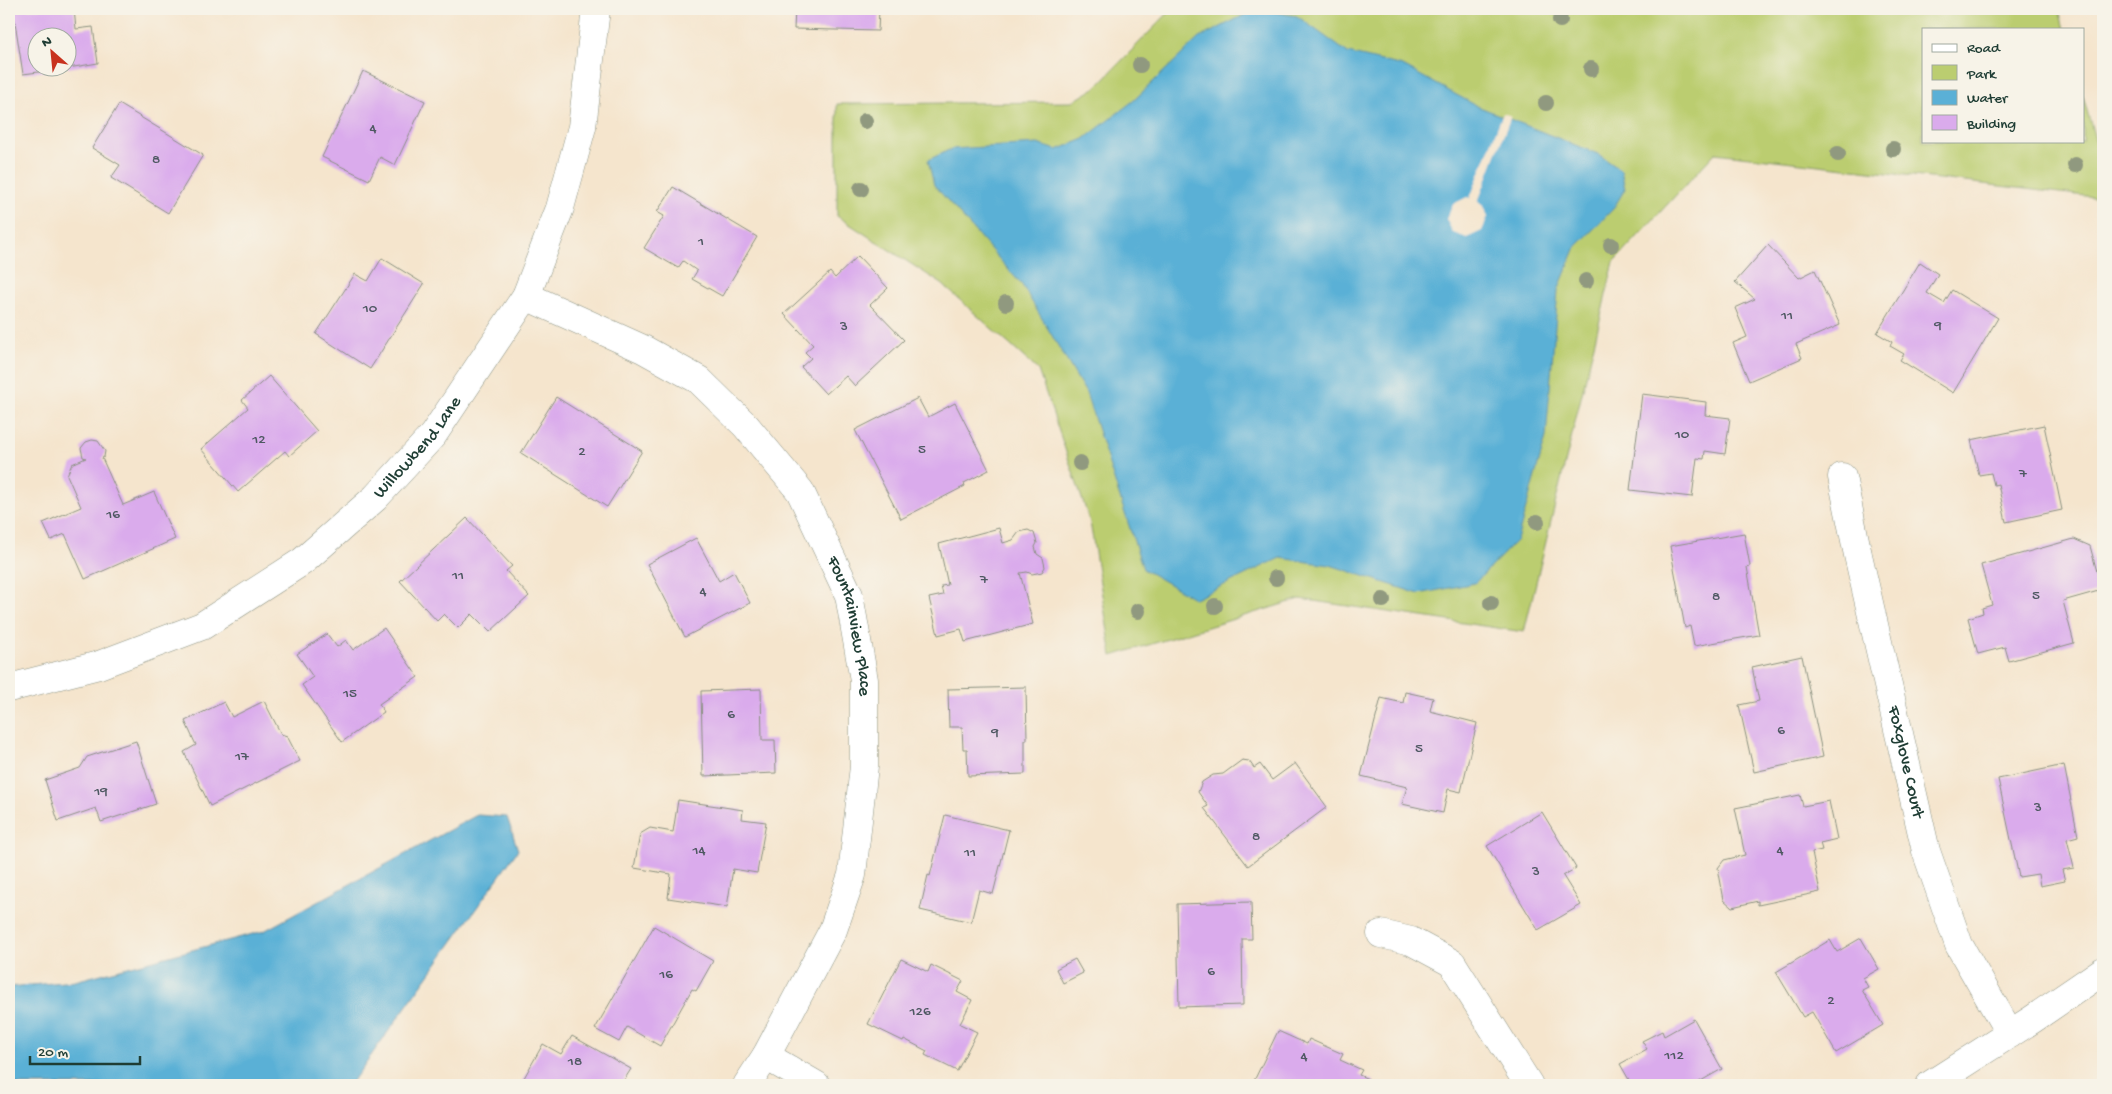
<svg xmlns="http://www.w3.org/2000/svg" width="2112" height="1094" viewBox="0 0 2112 1094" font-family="'Gochi Hand',sans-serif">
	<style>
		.green { fill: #bbcd70; stroke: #6d8552 }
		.water { fill: #5ab0d6; stroke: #3c7685 }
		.pier { fill: #f5e5cd }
		.building { fill: #daabec }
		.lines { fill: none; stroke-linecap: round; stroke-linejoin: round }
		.street-casing { stroke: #8a9180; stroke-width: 29 }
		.street { stroke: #fff; stroke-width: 28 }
		.tree { fill: #90997f }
		.labels { text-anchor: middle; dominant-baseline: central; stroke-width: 5; stroke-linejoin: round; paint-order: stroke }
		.number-label { font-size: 15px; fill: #4e5862 }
		.street-label { font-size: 18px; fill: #1f3d34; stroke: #f7f3e8 }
	</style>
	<rect width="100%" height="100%" fill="#f7f3e8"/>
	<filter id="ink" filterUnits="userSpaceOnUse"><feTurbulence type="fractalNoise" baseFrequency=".02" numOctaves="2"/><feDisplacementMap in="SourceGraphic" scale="10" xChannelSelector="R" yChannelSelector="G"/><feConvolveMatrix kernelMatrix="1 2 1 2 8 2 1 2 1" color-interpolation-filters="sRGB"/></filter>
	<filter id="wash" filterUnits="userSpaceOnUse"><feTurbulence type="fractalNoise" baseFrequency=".0096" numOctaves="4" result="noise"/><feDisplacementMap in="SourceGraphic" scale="20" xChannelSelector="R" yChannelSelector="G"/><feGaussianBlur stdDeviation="1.12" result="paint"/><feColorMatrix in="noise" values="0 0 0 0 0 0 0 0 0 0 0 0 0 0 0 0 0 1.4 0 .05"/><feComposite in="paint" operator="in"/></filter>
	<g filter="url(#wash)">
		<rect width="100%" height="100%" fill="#f5e5cd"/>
		<path class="green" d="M1172 9H2059L2064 29H1923V141H2083V96L2103 168V198L1715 153 1614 262 1524 632 1300 599 1112 656 1090 522 1038 370 942 284 837 216V104L1072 102 1095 88Z"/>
		<path class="water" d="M1256 9 1297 16 1348 53 1403 66 1477 106 1598 154 1621 170 1625 189 1613 209 1576 247 1558 290 1546 437 1517 540 1475 583 1419 594 1330 565 1280 558 1195 599 1143 569 1086 393 1022 285 934 185 928 160 951 149 1038 144 1057 150 1084 139 1133 101 1199 38Z
			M477 815 507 817 518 850 350 1085H9V987L75 981 264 931Z"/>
		<path class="pier" d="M1503 113 1511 116 1478 202 1482 204 1488 217 1482 231 1467 238 1453 233 1446 219 1453 204 1467 197 1470 198Z"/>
		<g id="blocks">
			<path class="building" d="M13 9H74L76 29 93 27 98 63 68 68V38H38V68L62 69 23 74Z
				M795 9H879L878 31 794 29Z
				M363 71 425 101 395 165 380 157 369 180 322 157Z
				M119 104 203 155 168 213 111 178 120 165 92 148Z
				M673 187 757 237 722 296 692 279 697 271 683 261 678 268 644 248 664 216 657 212Z
				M1768 245 1799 278 1815 270 1840 325 1796 344 1802 358 1749 381 1733 343 1747 337 1735 308 1755 299 1735 282Z
				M858 256 888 288 870 305 904 340 855 386 846 376 826 394 801 367 811 358 805 352 813 345 784 314 830 272 835 278Z
				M382 258 424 284 370 369 316 334 355 274 368 281Z
				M1920 262 1938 274 1927 293 1944 303 1952 290 1998 318 1953 393 1900 360 1904 354 1890 346 1892 342 1877 333Z
				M269 376 317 431 289 456 285 451 238 492 201 449 248 408 242 400Z
				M1642 394 1706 402 1705 415 1730 418 1725 454 1705 451 1704 459 1697 458 1692 497 1630 490Z
				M556 397 642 451 607 507 521 453Z
				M918 398 928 417 955 403 989 470 964 483 965 486 901 519 855 430Z
				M2044 425 2062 510 2006 522 1998 484 1994 485 1991 473 1979 475 1971 440Z
				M92 440 98 441 105 451 104 457 102 458 123 505 154 492 175 539 85 579 65 534 51 540 43 523 81 507 67 475 72 464 86 458 83 457 81 448 86 442Z
				M467 518 512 566 506 571 529 596 490 632 472 614 458 628 444 614 437 621 400 581Z
				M999 528 1003 543 1013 540 1019 532 1028 530 1034 533 1037 543 1035 547 1037 554 1043 558 1045 567 1042 572 1032 574 1027 572 1020 573 1033 624 965 642 961 629 938 635 929 598 943 595 941 586 948 585 939 544Z
				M1744 533 1750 566 1747 567 1759 635 1694 646 1690 626 1685 628 1670 546Z
				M696 538 719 581 734 572 750 603 685 637 647 564Z
				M2074 539 2090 546 2102 590 2063 601 2074 643 2009 661 2005 647 1978 654 1968 618 1983 613 1982 608 1992 605 1981 565Z
				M384 628 418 677 379 704 384 712 342 742 302 685 313 677 297 654 327 634 337 647 346 640 353 650Z
				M1802 656 1823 757 1754 772 1739 705 1759 701 1752 667Z
				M1026 687 1027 740H1025V774L968 776 967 749H963L962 727H949L948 689Z
				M761 689 762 740H775L776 773 703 776 701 691Z
				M1405 692 1433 698 1430 711 1477 723 1461 792 1448 789 1443 813 1402 804 1407 787 1361 776 1381 698 1403 703Z
				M264 701 281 734 287 736 300 761 210 806 184 752 196 745 185 721 224 702 232 717Z
				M136 741 156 804 101 822 96 808 58 821 45 780 80 768 87 757Z
				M1242 760 1249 761 1254 768 1260 764 1272 780 1295 763 1327 807 1248 866 1204 808 1208 806 1198 792 1202 782 1213 775 1223 774Z
				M2064 765 2078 836 2067 839 2074 868 2062 870 2065 881 2040 886 2038 874 2019 877 1998 779Z
				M1800 795 1803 806 1829 801 1837 839 1820 843 1822 850 1812 852 1820 892 1758 905V901L1732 907 1724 900 1718 868 1724 860 1745 855 1735 808Z
				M678 800 743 810 742 819 766 822 757 873 733 869 727 907 668 898 671 874 634 868 640 834 650 828 673 832Z
				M1542 812 1576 868 1563 876 1581 905 1538 930 1487 846Z
				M945 815 1009 830 993 894 979 890 971 922 920 910 928 875 930 876Z
				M9 816 14 858H9Z
				M1251 902 1252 939H1242L1243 1005 1179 1007 1177 904Z
				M654 926 713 961 696 991 692 989 660 1046 627 1027 619 1042 595 1029Z
				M1861 938 1879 969 1863 978 1868 987 1862 990 1883 1025 1836 1053 1812 1012 1803 1017 1776 972 1830 940 1837 952Z
				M901 959 928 972 931 965 963 981 957 992 972 1000 960 1024 977 1032 957 1071 925 1055 927 1051 904 1039 903 1041 868 1024Z
				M1075 959 1083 973 1063 983 1056 969Z
				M1694 1019 1722 1069 1699 1082 1701 1085H1632L1620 1064 1647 1049 1642 1041 1662 1031 1664 1036Z
				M1278 1031 1307 1044 1309 1039 1343 1054 1340 1060 1362 1070 1359 1075 1373 1081 1372 1085H1252Z
				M572 1036 631 1069 621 1085H520L543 1044 561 1054Z"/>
		</g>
	</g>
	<g filter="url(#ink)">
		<use href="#blocks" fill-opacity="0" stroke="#8a9180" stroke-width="1"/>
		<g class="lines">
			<g class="street-casing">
				<g id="street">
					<path id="s1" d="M526 296 643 349 699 380 746 426 800 491 849 595 864 680V766L852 875 833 930 766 1056 747 1085"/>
					<path id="s2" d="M1842 477 1858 555 1926 851 1959 945 2010 1034"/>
					<path id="s3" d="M9 688 99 665 202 626 303 561 375 498 433 435 526 296 560 208 582 127 596 9"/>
					<path d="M1381 934 1411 941 1452 963 1529 1085"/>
					<path d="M766 1056 816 1085"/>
					<path d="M1930 1085 2033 1019 2103 971"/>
				</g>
			</g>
			<use href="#street" class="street"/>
		</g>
		<g class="tree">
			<circle cx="1560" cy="20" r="8"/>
			<circle cx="1140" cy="65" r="8"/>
			<circle cx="1591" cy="69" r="8"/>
			<circle cx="1546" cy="103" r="8"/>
			<circle cx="865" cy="121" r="8"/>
			<circle cx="1893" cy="149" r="8"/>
			<circle cx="1838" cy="154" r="8"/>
			<circle cx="2075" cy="165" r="8"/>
			<circle cx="861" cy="189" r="8"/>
			<circle cx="1611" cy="245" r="8"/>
			<circle cx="1586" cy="281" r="8"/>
			<circle cx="1006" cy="303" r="8"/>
			<circle cx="1080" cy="463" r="8"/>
			<circle cx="1537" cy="522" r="8"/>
			<circle cx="1276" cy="578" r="8"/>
			<circle cx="1383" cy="600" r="8"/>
			<circle cx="1491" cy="603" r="8"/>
			<circle cx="1215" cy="606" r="8"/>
			<circle cx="1138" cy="611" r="8"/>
		</g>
	</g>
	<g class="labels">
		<g class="number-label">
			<text x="373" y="129">4</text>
			<text x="156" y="160">8</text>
			<text x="701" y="242">1</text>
			<text x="370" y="309">10</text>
			<text x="1787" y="316">11</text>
			<text x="1938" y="326">9</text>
			<text x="844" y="327">3</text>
			<text x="1682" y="435">10</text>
			<text x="259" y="440">12</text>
			<text x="922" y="450">5</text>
			<text x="582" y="452">2</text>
			<text x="2023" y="474">7</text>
			<text x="113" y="515">16</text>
			<text x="458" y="576">11</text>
			<text x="984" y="580">7</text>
			<text x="703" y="592">4</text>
			<text x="2036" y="596">5</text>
			<text x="1716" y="597">8</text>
			<text x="350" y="694">15</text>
			<text x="731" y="715">6</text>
			<text x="1781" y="731">6</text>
			<text x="995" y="733">9</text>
			<text x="1419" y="749">5</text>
			<text x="242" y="757">17</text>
			<text x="101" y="792">19</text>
			<text x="2038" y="808">3</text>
			<text x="1256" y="837">8</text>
			<text x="699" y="851">14</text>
			<text x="1780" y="851">4</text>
			<text x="970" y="853">11</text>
			<text x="1536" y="872">3</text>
			<text x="1211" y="972">6</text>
			<text x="666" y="975">16</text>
			<text x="1831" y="1001">2</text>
			<text x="920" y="1012">126</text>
			<text x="1674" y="1056">112</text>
			<text x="1304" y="1057">4</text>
			<text x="575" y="1062">18</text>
		</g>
		<g class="street-label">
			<text stroke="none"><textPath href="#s3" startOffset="485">Willowbend Lane</textPath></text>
			<text stroke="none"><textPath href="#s1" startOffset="488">Fountainview Place</textPath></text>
			<text stroke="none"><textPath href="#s2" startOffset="292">Foxglove Court</textPath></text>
		</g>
	</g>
	<rect width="2112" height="1094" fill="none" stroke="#f7f3e8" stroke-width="30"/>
	<rect x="1922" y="28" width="162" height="115" fill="#f7f3e8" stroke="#a1aaa0"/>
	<rect x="1932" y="44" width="25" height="8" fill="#ffffff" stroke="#a1aaa0"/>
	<text x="1967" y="52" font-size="15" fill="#1f3d34">Road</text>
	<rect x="1932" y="65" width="25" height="15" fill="#bbcd70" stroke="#a1aaa0"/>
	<text x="1967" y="78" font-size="15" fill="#1f3d34">Park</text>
	<rect x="1932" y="90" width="25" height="15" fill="#5ab0d6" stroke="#a1aaa0"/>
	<text x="1967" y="102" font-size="15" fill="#1f3d34">Water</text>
	<rect x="1932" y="115" width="25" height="15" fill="#daabec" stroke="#a1aaa0"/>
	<text x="1967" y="128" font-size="15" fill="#1f3d34">Building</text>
	<g transform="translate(52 52) rotate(333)"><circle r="24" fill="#f7f3e8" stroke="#a1aaa0"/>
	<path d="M0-4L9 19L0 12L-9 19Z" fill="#c8321e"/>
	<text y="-8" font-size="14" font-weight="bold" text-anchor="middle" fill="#1f3d34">N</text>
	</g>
	<path d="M30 1056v8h110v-8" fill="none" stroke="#1f3d34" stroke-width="2.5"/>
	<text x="38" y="1056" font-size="15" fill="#1f3d34" stroke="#f7f3e8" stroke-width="4" paint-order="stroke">20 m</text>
</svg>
